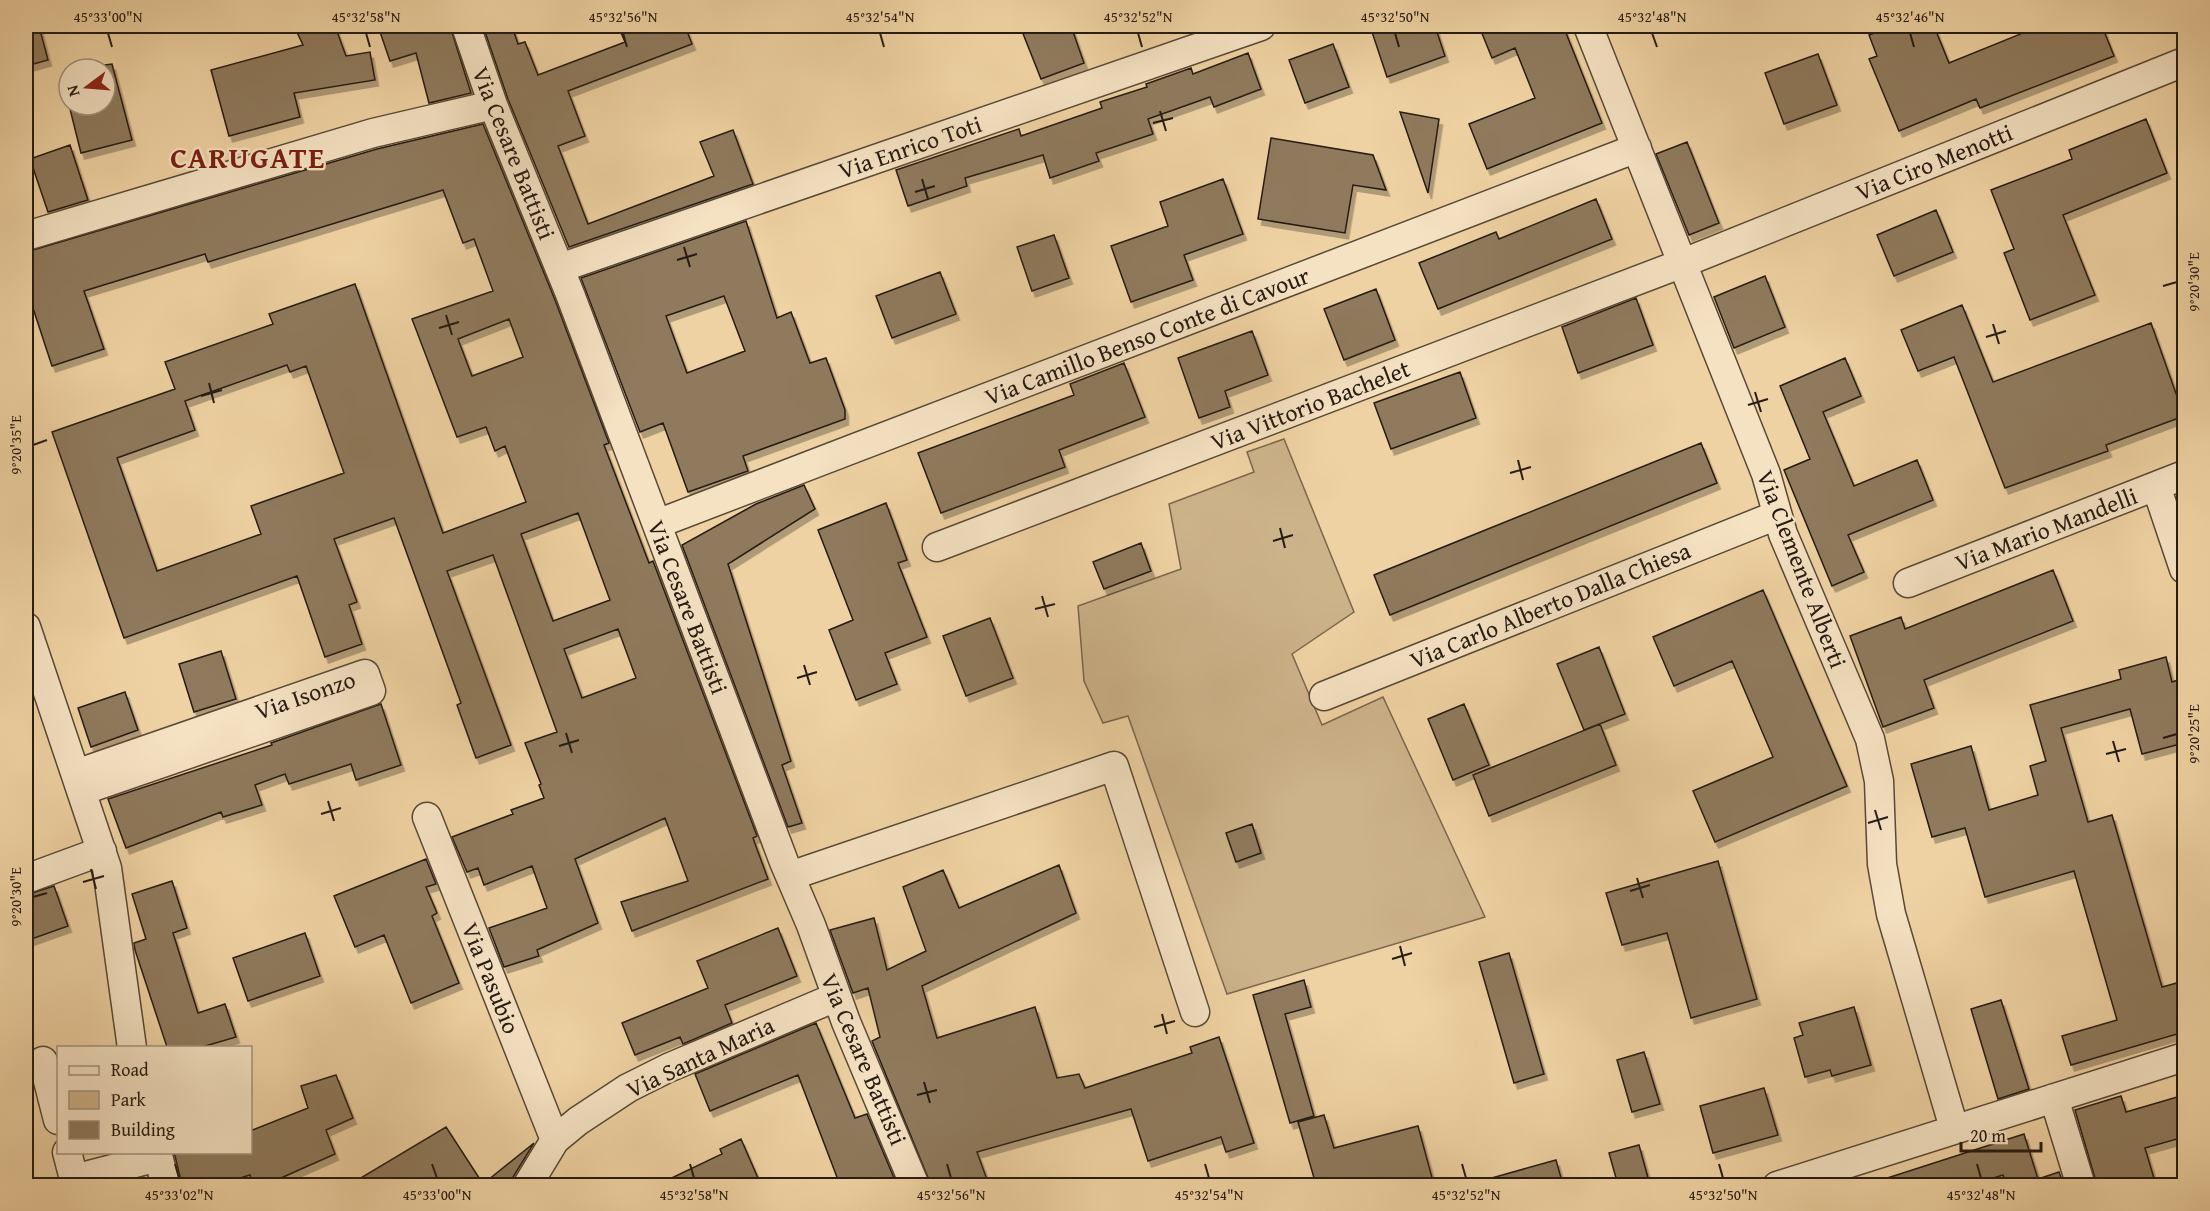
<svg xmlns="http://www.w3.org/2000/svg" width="2210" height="1211" viewBox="0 0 2210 1211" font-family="'Gentium Book Plus',serif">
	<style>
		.green { fill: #cdb38a; stroke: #7a674e; stroke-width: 1.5 }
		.building { fill: #8f7a5d; stroke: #261b12; stroke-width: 1.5; fill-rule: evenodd; filter: url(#shadow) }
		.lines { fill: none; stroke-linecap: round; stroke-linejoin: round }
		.minor-casing { stroke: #584936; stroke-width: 31 }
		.minor { stroke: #f5e2c3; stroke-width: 28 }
		.ticks { fill: none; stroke: #261b12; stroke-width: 2 }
		.labels { text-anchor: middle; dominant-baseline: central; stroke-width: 4.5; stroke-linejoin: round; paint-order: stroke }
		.street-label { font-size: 24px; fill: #261b12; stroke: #f5e2c3 }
		.district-label { font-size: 30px; font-weight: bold; letter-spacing: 1.5px; fill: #7a1f14; stroke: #f5e2c3 }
		.neatline { fill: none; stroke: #261b12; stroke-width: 2 }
		.ticks-label { font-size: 15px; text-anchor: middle; fill: #261b12 }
	</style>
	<defs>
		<filter id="shadow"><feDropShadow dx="3.5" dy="6" stdDeviation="0" flood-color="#0004"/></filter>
	</defs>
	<rect width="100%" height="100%" fill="#efd2a3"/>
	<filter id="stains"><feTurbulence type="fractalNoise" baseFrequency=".00333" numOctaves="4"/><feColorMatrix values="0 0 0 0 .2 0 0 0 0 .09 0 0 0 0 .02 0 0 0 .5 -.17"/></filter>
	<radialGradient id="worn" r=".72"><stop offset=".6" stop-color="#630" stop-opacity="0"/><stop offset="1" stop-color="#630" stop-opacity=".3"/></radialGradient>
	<path class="green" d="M1284 439 1354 612 1292 654 1322 725 1383 697 1485 917 1227 994 1128 716 1103 723 1084 681 1078 606 1181 569 1169 504 1254 472 1247 452Z"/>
	<path class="building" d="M26 26H39L48 60 26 66Z
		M294 26H335L346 56 370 52 375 80 294 93 300 117 229 136 211 70 303 45Z
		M378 26H450L471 93 429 103 416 53 390 61Z
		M483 26H512L518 44 525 42 538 75 625 42 618 26H685L692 44 568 91 585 136 558 146 588 224 714 176 700 142 733 130 753 184 569 247 508 99Z
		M1020 26H1071L1084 63 1041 79Z
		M1370 26H1435L1445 56 1387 77Z
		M1479 26H1569L1564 28 1602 123 1487 169 1469 124 1535 98 1515 48 1492 58Z
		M1893 26H1934L1949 63 2040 26H2102L2114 56 1980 108 1976 99 1899 131 1869 59 1877 56 1869 35Z
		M1333 44 1349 87 1305 103 1289 60Z
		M1248 53 1261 89 1214 107 1210 97 1148 119 1153 134 1096 153 1099 161 1050 178 1043 155 965 178 967 186 908 206 896 170 1019 129 1021 136 1102 108 1100 102 1147 87 1146 84 1191 68 1193 74Z
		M1818 54 1837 105 1784 124 1765 73Z
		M112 64 132 140 81 153 69 105H105V65Z
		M1400 112 1439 119 1428 193Z
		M2146 119 2167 173 2063 215 2095 295 2030 320 2004 253 2014 249 1991 190 2072 159 2069 150Z
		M483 124 555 300 609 443 604 445 649 563 653 561 757 836 753 838 768 879 632 931 621 902 688 881 665 818 575 859 598 923 537 950 539 956 504 967 489 928 547 908 532 866 484 885 478 868 467 872 452 837 513 814 511 810 544 798 539 785 541 784 525 743 557 732 493 555 447 571 511 745 476 758 457 705 461 703 394 518 334 539 357 602 349 605 362 644 325 657 297 576 124 638 52 432 175 389 165 362 273 324 269 314 355 284 443 533 526 502 505 446 495 451 486 427 457 437 412 319 493 291 474 239 463 243 443 190 208 262 205 254 84 291 104 349 52 366 30 299 26 300V252L377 149ZM509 319 523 357 472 376 458 339ZM287 365 290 372 306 366 344 473 251 506 261 534 157 571 117 458 195 430 185 401ZM578 513 610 600 553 621 521 534ZM618 629 636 678 582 698 564 649Z
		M1271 138 1373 155 1386 190 1353 185 1345 233 1258 219Z
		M1687 142 1719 223 1689 235 1656 154Z
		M70 145 88 200 48 212 30 159Z
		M1223 179 1243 234 1184 255 1193 280 1131 302 1111 246 1168 226 1160 202Z
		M1596 199 1612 239 1438 309 1419 263 1496 232 1499 239Z
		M1936 210 1953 252 1894 276 1877 235Z
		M746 221 777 318 791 312 810 363 826 358 845 410V419L743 456 748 471 688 492 663 423 640 432 581 278ZM724 296 745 351 687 373 666 316Z
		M1054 235 1069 278 1032 291 1017 247Z
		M940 272 956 314 892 338 876 296Z
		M1765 276 1785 327 1734 348 1714 297Z
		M1376 289 1395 340 1344 360 1324 309Z
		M1636 298 1653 345 1578 373 1562 327Z
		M1962 305 1993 382 2151 323 2184 416 2106 445 2108 451 2005 488 1954 357 1918 371 1901 330Z
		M1252 331 1268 375 1225 391 1230 407 1199 418 1178 358Z
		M1845 358 1861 396 1823 412 1854 486 1917 460 1933 500 1848 535 1864 572 1832 586 1784 470 1810 459 1780 386Z
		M1124 363 1145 417 1059 450 1065 467 941 513 918 453 1074 395 1070 384Z
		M1460 372 1476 418 1391 449 1374 403Z
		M1701 443 1717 483 1390 615 1374 575Z
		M804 485 815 509 728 564 791 761 782 765 802 823 788 827 682 545 756 504Z
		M886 503 907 560 898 563 927 637 885 653 897 684 856 700 829 630 853 620 818 530Z
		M1141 543 1151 571 1104 589 1093 562Z
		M2053 570 2073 621 1924 680 1934 708 1883 727 1850 636 1901 617 1905 629Z
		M1763 590 1847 786 1715 842 1693 791 1773 757 1732 661 1674 686 1653 637Z
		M990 618 1013 678 966 696 943 636Z
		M1599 647 1625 714 1584 730 1557 664Z
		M221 651 236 699 194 712 179 664Z
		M2166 657 2172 682 2184 678V743L2142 754 2130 709 2061 728 2088 822 2112 815 2162 987 2184 981V1032L2071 1065 2062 1036 2117 1020 2074 871 1985 897 1965 828 1932 837 1911 764 1971 746 1989 810 2038 795 2030 766 2046 761 2030 705 2121 679 2119 670Z
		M125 692 138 730 91 747 78 708Z
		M381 704 401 765 356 780 351 764 289 784 285 774 255 785 262 805 223 817 221 812 126 848 108 799 272 745 271 743Z
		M1464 704 1489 765 1453 780 1428 719Z
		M1600 724 1616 765 1489 816 1473 775Z
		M1252 824 1261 853 1236 862 1226 833Z
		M426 859 436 884 426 887 437 913 432 916 459 983 411 1003 384 935 355 947 334 896Z
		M1718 861 1757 999 1691 1018 1667 933 1622 945 1606 893Z
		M1059 865 1076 913 922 986 937 1038 1035 1007 1057 1078 1079 1074 1085 1088 1192 1053 1190 1047 1219 1037 1254 1143 1226 1152 1221 1137 1148 1161 1131 1109 977 1152 989 1185H931L872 1041 880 1037 868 988 853 993 830 930 874 918 887 970 926 951 903 887 943 870 959 908Z
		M172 881 187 928 173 933 198 1013 225 1004 236 1037 202 1047H167L135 950 134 943 146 939 132 894Z
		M54 886 68 926 26 941V895Z
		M778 928 797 976 725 1005 732 1023 683 1044 680 1037 635 1055 622 1023 708 988 697 961Z
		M305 933 320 976 248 1001 233 958Z
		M1509 953 1544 1074 1514 1083 1479 962Z
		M1304 980 1311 1007 1285 1014 1314 1116 1290 1123 1253 995Z
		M2001 1000 2029 1089 1998 1099 1971 1009Z
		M1854 1007 1871 1065 1832 1076 1830 1070 1805 1077 1794 1038 1803 1035 1799 1023Z
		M816 1023 855 1118 867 1114 897 1185H840L798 1075 710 1111 695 1074Z
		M1644 1052 1660 1104 1632 1112 1617 1060Z
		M336 1075 353 1118 326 1130 335 1154 281 1178 284 1185H253L250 1175 217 1185H182L174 1152H250V1131L308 1108 301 1086Z
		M1764 1088 1778 1135 1713 1153 1700 1106Z
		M2184 1095V1137L2145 1148 2156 1185H2097L2075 1110 2121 1096 2126 1112Z
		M1324 1115 1334 1148 1418 1126 1434 1185H1316L1298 1122Z
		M446 1127 483 1184 534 1143 513 1177 511 1185H349Z
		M2024 1134 2038 1179 2059 1172 2064 1185H2006L2003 1175 1971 1185H1879L1878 1181Z
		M741 1139 761 1185H657L722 1154 720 1149Z
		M1639 1145 1650 1185H1618L1609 1153Z
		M1556 1160 1563 1185H1489L1488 1179Z"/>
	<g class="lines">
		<g class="minor-casing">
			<path id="minor" d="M466 26 493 105 570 294 784 862 811 925 846 1022 915 1186
				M1588 26 1766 474 1783 534 1870 739 1879 781 1882 864 1891 914 1954 1128
				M26 236 373 133 493 105
				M560 268 1261 26
				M2156 486 2184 569
				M657 524 1637 148
				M937 547 1683 263 2184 62
				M1908 583 2184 475
				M26 627 107 868 132 1048
				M1324 696 1777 515
				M76 774 365 674 371 691 81 791
				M427 817 555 1140
				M790 876 1114 766 1195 1012
				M26 879 102 851
				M43 1061 58 1120
				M2054 1098 2081 1186
				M67 1152 74 1179 158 1157
				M157 1152 166 1186
				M527 1186 555 1140 578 1121 628 1088 668 1068 836 997
				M1777 1186 2184 1057"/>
		</g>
		<use href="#minor" class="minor"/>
	</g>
	<path class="ticks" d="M108 33 112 47M366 33 370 47M623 33 627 47M880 33 884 47M1138 33 1142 47M1395 33 1399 47M1652 33 1657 47M1910 33 1914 47M1160 111 1166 131M1153 123 1173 118M922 179 928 199M915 192 935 186M684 247 690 267M677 260 697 254M2163 286 2177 282M446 315 452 335M1993 324 1999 344M439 328 459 322M1986 337 2006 331M209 383 214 403M1755 392 1761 412M201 396 222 390M1748 405 1768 399M33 445 47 440M1518 460 1523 480M1510 473 1531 467M1280 528 1285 548M1273 541 1293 535M1042 596 1048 617M1035 609 1055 604M804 665 810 685M797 678 817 672M566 733 572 753M2163 738 2177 734M2113 741 2119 762M559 746 579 740M2106 754 2126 749M328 801 334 821M1875 810 1881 830M321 814 341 808M1868 823 1888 817M91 869 96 889M1637 878 1643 898M83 882 104 876M1630 891 1650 885M33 897 47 893M1400 946 1405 966M1392 959 1412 953M1162 1014 1167 1034M1154 1027 1175 1021M924 1082 930 1103M917 1095 937 1090M175 1164 179 1178M432 1164 437 1178M690 1164 694 1178M947 1164 951 1178M1205 1164 1209 1178M1462 1164 1466 1178M1719 1164 1723 1178M1977 1164 1981 1178"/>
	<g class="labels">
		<g class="street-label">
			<text transform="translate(910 147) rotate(-19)">Via Enrico Toti</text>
			<text transform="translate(514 153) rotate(68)">Via Cesare Battisti</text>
			<text transform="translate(1934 162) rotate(-22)">Via Ciro Menotti</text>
			<text transform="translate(1147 336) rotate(-21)">Via Camillo Benso Conte di Cavour</text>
			<text transform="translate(1310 405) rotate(-21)">Via Vittorio Bachelet</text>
			<text transform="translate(2046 529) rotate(-21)">Via Mario Mandelli</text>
			<text transform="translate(1802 569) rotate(69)">Via Clemente Alberti</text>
			<text transform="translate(1550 605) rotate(-22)">Via Carlo Alberto Dalla Chiesa</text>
			<text transform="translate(688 607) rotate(69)">Via Cesare Battisti</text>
			<text transform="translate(305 695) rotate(-19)">Via Isonzo</text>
			<text transform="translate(491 978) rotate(68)">Via Pasubio</text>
			<text transform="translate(700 1057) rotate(-25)">Via Santa Maria</text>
			<text transform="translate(864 1059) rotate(67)">Via Cesare Battisti</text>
		</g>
		<g class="district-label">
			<text x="248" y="157">CARUGATE</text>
		</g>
	</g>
	<rect width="2210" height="1211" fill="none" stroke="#efd2a3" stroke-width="66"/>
	<rect x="57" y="1046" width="195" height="108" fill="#f5e2c3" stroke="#a2927c" stroke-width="1.5"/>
	<rect x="69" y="1066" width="30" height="9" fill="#f5e2c3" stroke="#a2927c" stroke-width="1.5"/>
	<text x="111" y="1076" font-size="18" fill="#261b12">Road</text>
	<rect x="69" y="1091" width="30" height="18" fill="#cdb38a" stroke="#a2927c" stroke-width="1.5"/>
	<text x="111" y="1106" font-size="18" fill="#261b12">Park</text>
	<rect x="69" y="1121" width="30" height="18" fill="#8f7a5d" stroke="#a2927c" stroke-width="1.5"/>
	<text x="111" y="1136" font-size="18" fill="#261b12">Building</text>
	<g transform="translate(87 87) rotate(254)"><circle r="28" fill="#f5e2c3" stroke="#a2927c" stroke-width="1.5"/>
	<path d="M0-4.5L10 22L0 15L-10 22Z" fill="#8f2418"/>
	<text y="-9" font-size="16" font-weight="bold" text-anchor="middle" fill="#261b12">N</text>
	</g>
	<path d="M1961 1142v9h80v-9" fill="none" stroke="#261b12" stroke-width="3"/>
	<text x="1970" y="1142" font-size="18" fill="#261b12" stroke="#f5e2c3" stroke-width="4.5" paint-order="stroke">20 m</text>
	<rect x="33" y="33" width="2144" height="1145" class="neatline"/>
	<g class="ticks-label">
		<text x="108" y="22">45°33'00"N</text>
		<text x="366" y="22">45°32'58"N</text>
		<text x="623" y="22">45°32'56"N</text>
		<text x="880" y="22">45°32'54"N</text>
		<text x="1138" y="22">45°32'52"N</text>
		<text x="1395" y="22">45°32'50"N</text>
		<text x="1652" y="22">45°32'48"N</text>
		<text x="1910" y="22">45°32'46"N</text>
		<text transform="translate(2194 282) rotate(-90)" y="5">9°20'30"E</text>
		<text transform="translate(16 445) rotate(-90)" y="5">9°20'35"E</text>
		<text transform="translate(2194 734) rotate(-90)" y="5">9°20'25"E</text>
		<text transform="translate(16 897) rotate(-90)" y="5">9°20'30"E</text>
		<text x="179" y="1200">45°33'02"N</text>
		<text x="437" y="1200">45°33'00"N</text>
		<text x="694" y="1200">45°32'58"N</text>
		<text x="951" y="1200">45°32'56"N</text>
		<text x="1209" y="1200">45°32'54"N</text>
		<text x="1466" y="1200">45°32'52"N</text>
		<text x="1723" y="1200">45°32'50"N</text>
		<text x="1981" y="1200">45°32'48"N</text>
	</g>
	<rect width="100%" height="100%" filter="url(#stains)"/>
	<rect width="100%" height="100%" fill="url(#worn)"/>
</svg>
